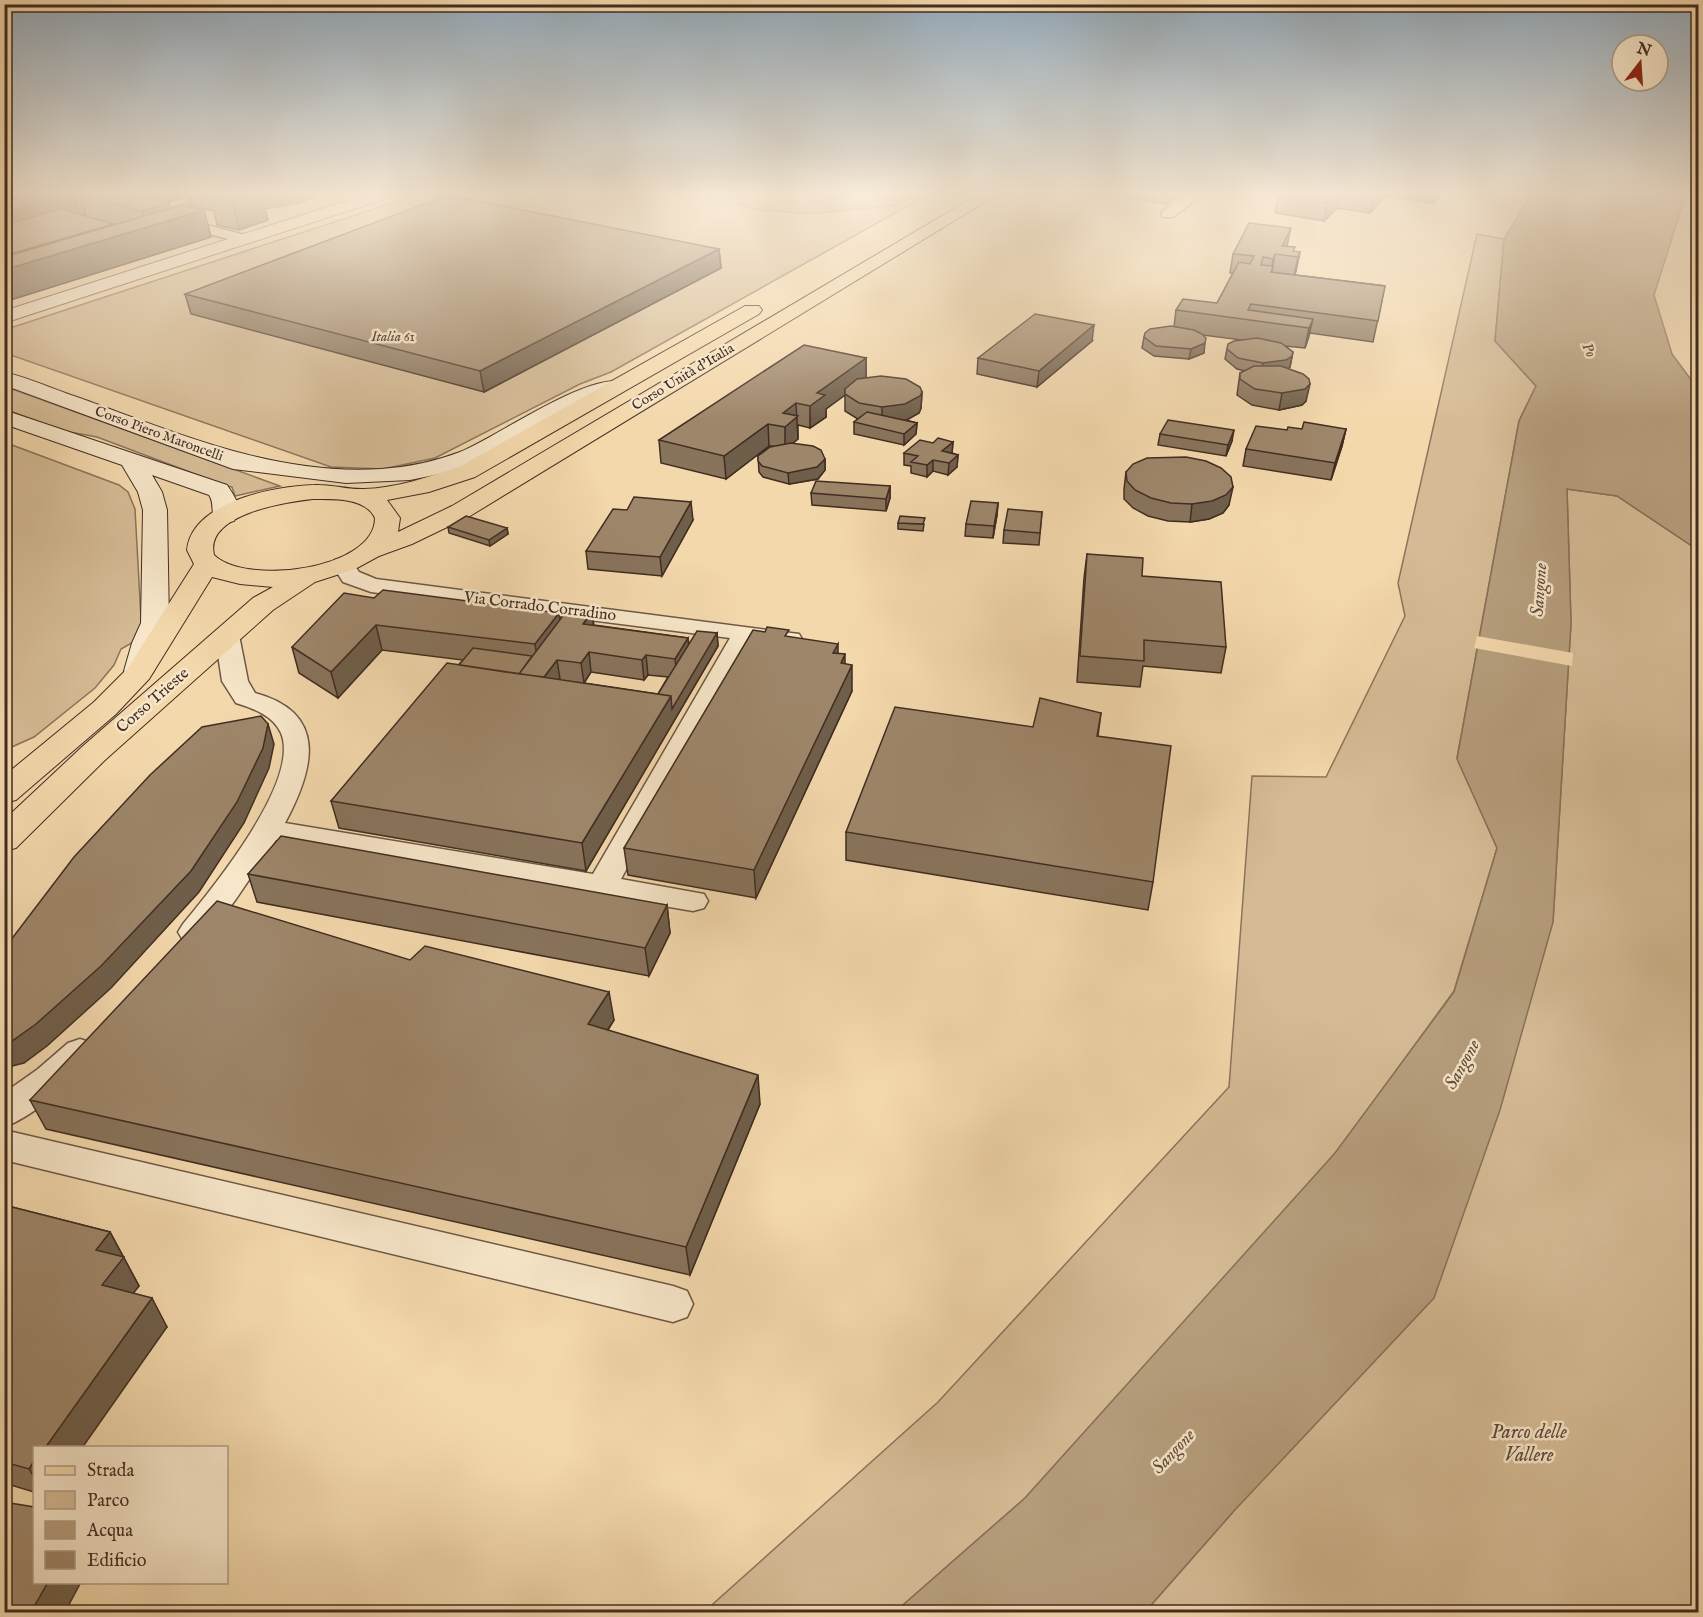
<svg xmlns="http://www.w3.org/2000/svg" width="1703" height="1617" viewBox="0 0 1703 1617" font-family="'IM FELL English',serif">
	<style>
		.green { fill: #d5bb95; stroke: #8b745c; stroke-width: 1.5 }
		.water { fill: #b69e7d; stroke: #877159; stroke-width: 1.5 }
		.pier { fill: #f3d8ac }
		.lines { fill: none; stroke-linecap: round; stroke-linejoin: round }
		.minor-casing { stroke: #6e5844; stroke-width: 3 }
		.tertiary-casing { stroke: #6e5844; stroke-width: 2 }
		.secondary-casing { stroke: #412d22; stroke-width: 2 }
		.primary-casing { stroke: #412d22; stroke-width: 2 }
		.minor { fill: #f7e6c9; fill-rule: evenodd }
		.tertiary { fill: #f7e6c9; fill-rule: evenodd }
		.secondary { fill: #f7e6c9; fill-rule: evenodd }
		.primary { fill: #f3d8ac; fill-rule: evenodd }
		.wall { fill: #88735b; stroke: #412d22; stroke-width: 1.5; fill-rule: evenodd }
		.shaded-wall { fill: #6f5e4a; stroke: #412d22; stroke-width: 1.5 }
		.building { fill: #9e866a; stroke: #412d22; stroke-width: 1.5 }
		.labels { text-anchor: middle; dominant-baseline: central; stroke-width: 5; stroke-linejoin: round; paint-order: stroke }
		.far-park-label { font-size: 14px; font-style: italic; fill: #5f4939; stroke: #f7e6c9 }
		.far-street-label { font-size: 14px; fill: #412d22; stroke: #f7e6c9 }
		.far-water-label { font-size: 15px; font-style: italic; fill: #5e4939; stroke: #f7e6c9 }
		.street-label { font-size: 16px; fill: #412d22; stroke: #f7e6c9 }
		.water-label { font-size: 18px; font-style: italic; fill: #5e4939; stroke: #f7e6c9 }
		.near-park-label { font-size: 20px; font-style: italic; fill: #5f4939; stroke: #f7e6c9 }
	</style>
	<rect width="100%" height="100%" fill="#f3d8ac"/>
	<filter id="stains"><feTurbulence type="fractalNoise" baseFrequency=".00333" numOctaves="4"/><feColorMatrix values="0 0 0 0 .2 0 0 0 0 .09 0 0 0 0 .02 0 0 0 .5 -.17"/></filter>
	<radialGradient id="worn" r=".72"><stop offset=".6" stop-color="#630" stop-opacity="0"/><stop offset="1" stop-color="#630" stop-opacity=".3"/></radialGradient>
	<path class="green" d="M420 194H929L611 372 580 384 435 458 383 469 331 467 5 353 4 330Z
		M1477 234 1504 239 1495 341 1536 386 1519 421 1457 758 1497 848 1454 991 1336 1153 1025 1498 895 1612H704L938 1402 1229 1087 1252 776 1326 777 1405 616 1398 583Z
		M4 386 280 486 235 496 232 487 227 486 97 437 64 431 5 409Z
		M4 442 119 485 128 492 135 509 142 637 121 649 114 665 95 688 34 737 5 750Z
		M1567 489 1617 496 1698 550V1612H1145L1233 1512 1553 922 1571 623Z"/>
	<path class="water" d="M730 194H919L898 205 809 214 752 209 739 204Z
		M1531 194H1686L1654 295 1672 354 1698 389V550L1617 496 1567 489 1571 623 1553 922 1500 1110 1434 1298 1233 1512 1145 1612H895L1025 1498 1335 1153 1454 992 1497 848 1457 759 1519 421 1536 386 1495 341 1504 239Z"/>
	<path class="pier" d="M1477 636 1573 653 1572 666 1474 648Z"/>
	<g class="lines">
		<g class="minor-casing">
			<path id="minor" d="M185 194H207L205 197 139 216 132 212 134 209Z
				M1188 194H1204L1173 217H1163L1161 214 1163 211Z
				M171 216 249 236 251 239 244 243 166 223 164 220Z
				M343 558 351 560 359 572 376 579 799 634 802 639 799 644 790 646 752 641 621 879 704 894 708 901 704 908 693 911 276 840 236 899 205 940 194 943 183 940 178 932 183 924C212 889 301 780 281 733 273 715 252 708 236 703L222 681 215 635 218 630 227 628 236 630 239 635 248 681 255 693C329 713 314 769 285 823L593 874 730 638 371 592 343 582 332 565 335 560Z
				M80 1039 92 1043 97 1052C85 1075 29 1119 4 1127V1093L38 1069 68 1043Z
				M4 1130 673 1286 687 1291 693 1304 687 1317 673 1322 4 1160Z"/>
		</g>
		<g class="tertiary-casing">
			<path id="tertiary" d="M368 194H392L390 197 4 323V311Z"/>
		</g>
		<g class="secondary-casing">
			<path id="secondary" d="M4 372C29 378 53 389 77 397 175 432 274 476 381 469 408 467 434 462 460 452 499 436 587 372 625 382L629 386 625 390 587 403 492 454 449 472 410 480 346 483 233 469 4 385Z
				M4 410 227 485C235 497 243 507 234 521L225 523 216 521C210 513 215 504 209 495L152 475 162 492 167 510 169 623 160 643 154 671 149 677 139 680 129 677 124 671 132 643 141 623 143 510 138 492 122 465 4 424Z"/>
		</g>
		<g class="primary-casing">
			<path id="primary" d="M979 194H998L470 516 412 544 379 556 355 569 315 582 273 610 105 760 16 848 4 851V820L83 746 253 598 273 587 240 584 212 577 149 679 116 714 16 800 4 803V776L94 702 128 668 194 564 187 550C192 501 276 486 314 485 331 484 349 490 364 489 397 488 428 477 459 467L745 306H759L762 310 759 314 475 477 429 492 387 500 400 518 398 532 452 506ZM313 499C333 499 365 497 375 518 375 570 245 586 214 555 204 514 286 502 313 499Z"/>
		</g>
		<use href="#minor" class="minor"/>
		<use href="#tertiary" class="tertiary"/>
		<use href="#secondary" class="secondary"/>
		<use href="#primary" class="primary"/>
	</g>
	<path class="wall" d="M4 194H317L302 202 265 209 268 220 239 230 217 225 214 211 190 205 188 196 167 202 170 208 204 210 211 237 4 302Z
		M1123 194H1181L1166 204 1122 197Z
		M1280 194H1442L1434 203 1386 196 1370 213 1337 208 1324 221 1275 213 1278 196Z
		M1287 247 1294 252H1300L1295 275 1385 286 1373 342 1310 333 1305 348 1285 346 1293 352 1290 367 1288 369 1306 401 1302 405 1279 410 1252 405 1237 395 1240 373 1245 371 1237 369 1225 359 1227 349 1242 340 1203 335 1204 353 1189 359 1154 356 1142 348 1144 337 1174 327 1176 310 1217 303 1233 273H1230L1233 254Z
		M719 249 721 268 484 392 191 314 185 294Z
		M1092 341 1037 387 977 374 978 358Z
		M866 358V378L922 392 921 408 919 413 906 420 917 423 916 434 904 445 854 434V422L858 419 845 411V395L826 409V417L810 428 798 425V439L793 443 825 459V470L818 479 789 484 763 477 759 472 758 456 771 446H769L726 479 661 463 659 440Z
		M1302 429H1346L1342 446 1331 480 1243 466 1246 449 1287 430Z
		M1160 434 1232 441 1226 456 1158 445Z
		M953 442 952 453 958 455 957 467 948 475 933 471 927 477 911 473V466L904 465V453L933 443Z
		M1126 472 1229 505 1223 513 1209 519 1190 522 1168 521 1148 516 1133 508 1124 499V489Z
		M890 486V498L886 511 812 505 811 493Z
		M998 503 997 515 993 538 965 536 966 524Z
		M1042 512 1039 545 1003 543 1004 530Z
		M693 520 662 576 588 569 586 551Z
		M898 523 924 524 923 531 898 529Z
		M448 527 507 528 508 534 490 546 449 533Z
		M1087 554 1142 576 1226 647 1221 673 1143 666 1140 687 1077 682 1084 578Z
		M374 598 559 613 560 619 592 612 594 625 688 638 689 645 717 633 718 646 586 871 339 828 331 801 463 660 382 650 338 698 299 673 292 647ZM591 672 644 680 648 675 668 677 658 694 584 683Z
		M789 637 838 653 845 664 852 691 756 898 628 875 624 848Z
		M1101 713 1098 736 1153 882 1148 910 846 860V832L1033 727Z
		M248 874 667 905 670 933 649 976 257 902Z
		M410 960 614 1020 608 1030 760 1104 690 1275 46 1129 30 1100Z
		M4 1205 110 1232 139 1286 133 1293 167 1327 34 1448V1492L4 1483Z"/>
	<path class="shaded-wall" d="M4 194H36L4 203Z
		M58 194H73L80 216 4 240V212Z
		M79 194H107L80 195 87 218H86Z
		M142 194H187L188 196 146 208Z
		M230 194H317L302 202 265 209 268 220 239 230Z
		M1168 194H1181L1166 204Z
		M1337 194H1340L1337 208 1324 221 1327 203Z
		M1374 194H1386V196L1370 213Z
		M1436 194H1442L1434 203Z
		M169 203 173 219 204 210 211 237 4 302V256L113 224 117 236 146 227 142 211Z
		M1291 228 1287 246H1282Z
		M719 249 721 268 484 392 480 371Z
		M1300 252 1296 271 1294 276 1298 257Z
		M1275 254 1272 273 1270 278 1273 259Z
		M1313 319 1308 339 1305 348 1309 328Z
		M1094 325 1092 341 1037 387 1039 371Z
		M1205 343 1204 353 1189 359 1191 349Z
		M1292 356 1290 367 1284 371 1261 374 1263 363Z
		M866 358V379L845 389V395L826 409V417L810 428V406L817 393Z
		M1310 384 1306 401 1302 405 1279 410 1282 393Z
		M922 392 921 408 919 413 905 421 882 424V407Z
		M796 403 798 439 785 450V427L783 413Z
		M917 423 916 434 904 445V434Z
		M768 424 769 446 726 479 724 456Z
		M1346 429 1342 446 1331 480 1335 463Z
		M1234 430 1232 441 1226 456 1228 445Z
		M953 442 952 453 942 451Z
		M958 455 957 467 948 475 949 463Z
		M825 459V470L818 479 789 484 788 473Z
		M933 460V471L927 477V465Z
		M890 486V498L886 511V499Z
		M1233 487 1229 505 1223 513 1209 519 1190 522 1192 504Z
		M691 502 693 520 662 576 660 557Z
		M998 503 997 515 993 538 994 526Z
		M507 528 508 534 490 546 489 540Z
		M592 612 594 631 583 624Z
		M559 613 563 639 537 657 535 644Z
		M376 625 382 650 338 698 331 672Z
		M717 633 718 646 586 871 582 843 671 696Z
		M688 638 690 658 677 679 675 659Z
		M838 644V670L833 653Z
		M589 652 591 672 584 683 581 663Z
		M845 654V679L852 665V691L756 898 754 870Z
		M646 655 648 675 644 680 642 660Z
		M557 660 560 679 540 683Z
		M268 724 274 744 269 768 244 823 199 892 111 988 47 1046 24 1063 4 1068V1043Z
		M667 905 670 933 649 976 645 948Z
		M609 992 614 1020 593 1052 588 1024Z
		M758 1075 760 1104 690 1275 686 1247Z
		M110 1232 139 1286 118 1313 102 1285 96 1250Z
		M152 1298 167 1327 82 1448H45Z
		M34 1461V1477L29 1469Z
		M48 1582H81L65 1612H31Z"/>
	<path class="building" d="M27 194H58L22 208 4 212V203Z
		M84 194H134L169 203 142 211 80 195Z
		M1280 194H1337L1327 203 1278 196Z
		M448 195 719 249 480 371 185 294Z
		M182 205 204 210 4 270V257Z
		M61 209 113 224 4 256V225Z
		M1249 223 1291 228 1282 246 1295 247 1293 251 1300 252 1298 257 1275 254 1273 259 1263 257 1261 265 1273 266 1271 272 1385 286 1378 321 1251 304 1248 310 1313 319 1309 328 1176 310 1183 299 1217 303 1239 262 1250 264 1254 256 1233 254Z
		M1035 314 1094 325 1039 371 978 358Z
		M1171 326 1194 330 1202 334 1206 338 1205 343 1191 349 1156 346 1144 337 1145 333 1150 329Z
		M1257 338 1281 343 1293 352 1292 356 1286 360 1263 363 1238 358 1227 349 1228 344 1234 341Z
		M804 345 866 358 817 393 825 395 810 406 796 403 783 413 798 416 785 427 768 424 724 456 659 440Z
		M1254 366H1281L1303 374 1309 379 1310 384 1305 389 1282 393 1255 389 1240 379V373Z
		M881 376 906 379 920 387 922 392 920 396 905 404 882 407 859 403 845 394V389L857 379Z
		M867 412 917 423 904 434 854 422Z
		M1168 420 1234 430 1228 445 1160 434Z
		M1304 422 1346 429 1335 463 1246 449 1256 426 1287 430 1288 427 1302 429Z
		M938 438 953 442 942 451 958 455 949 463 933 460 927 465 911 462 918 456 904 453 920 440 933 443Z
		M791 443 813 446 821 450 825 459 817 467 788 473 762 466 758 461V456L770 447Z
		M1186 457 1206 461 1221 468 1231 477 1233 487 1226 495 1212 501 1192 504 1171 503 1151 498 1135 490 1127 481 1126 472 1133 464 1147 458Z
		M816 481 890 486 886 499 811 493Z
		M634 497 691 502 660 557 586 551 613 509 627 510Z
		M971 501 998 503 994 526 966 524Z
		M1008 509 1042 512 1040 533 1004 530Z
		M466 516 507 528 489 540 448 527Z
		M900 516 925 518 923 524 898 523Z
		M1087 554 1143 558 1142 576 1221 582 1226 647 1144 640V661L1080 656Z
		M383 590 559 613 535 644 376 625 331 672 292 647 344 593 374 598Z
		M568 609 592 612 583 624 688 638 675 659 646 655 642 660 589 652 581 663 557 660 544 677 519 674Z
		M767 627 789 630 785 636 838 644 833 653 845 654 841 663 852 665 754 870 624 848 753 630 765 632Z
		M697 631 717 633 672 709 671 696 658 694Z
		M473 648 532 656 519 674 459 665Z
		M447 663 671 696 582 843 331 801Z
		M1040 698 1101 713 1097 736 1171 746 1153 882 846 832 895 707 1033 727Z
		M261 716 268 724 263 748 237 802 191 871 101 966 36 1024 12 1041 4 1043V949L74 857 150 775 202 727Z
		M281 836 667 905 645 948 248 874Z
		M217 901 410 960 425 946 609 992 588 1024 758 1075 686 1247 30 1100Z
		M4 1205 110 1232 96 1250 124 1257 102 1285 152 1298 45 1448H34V1461L29 1469 4 1462Z
		M4 1502 34 1507V1582H48L31 1612H4Z"/>
	<linearGradient id="sky" x2="0" y2="1"><stop stop-color="#94abbd"/><stop offset="0.46" stop-color="#faedda"/><stop offset="1" stop-color="#faedda" stop-opacity="0"/></linearGradient>
	<rect width="1703" height="420" fill="url(#sky)"/>
	<g class="labels">
		<g class="far-park-label">
			<text x="393" y="337">Italia 61</text>
		</g>
		<g class="far-street-label">
			<text transform="translate(683 377) rotate(-31)">Corso Unità d'Italia</text>
			<text transform="translate(159 434) rotate(20)">Corso Piero Maroncelli</text>
		</g>
		<g class="far-water-label">
			<text transform="translate(1589 350) rotate(65)">Po</text>
		</g>
		<g class="street-label">
			<text transform="translate(540 607) rotate(7)">Via Corrado Corradino</text>
			<text transform="translate(153 701) rotate(-41)">Corso Trieste</text>
		</g>
		<g class="water-label">
			<text transform="translate(1540 590) rotate(-86)">Sangone</text>
			<text transform="translate(1463 1065) rotate(-61)">Sangone</text>
			<text transform="translate(1174 1452) rotate(-47)">Sangone</text>
		</g>
		<g class="near-park-label">
			<text x="1529" y="1432">Parco delle<tspan x="1529" dy="23">Vallere</tspan></text>
		</g>
	</g>
	<rect width="1703" height="1617" fill="none" stroke="#f3d8ac" stroke-width="24"/>
	<rect x="6" y="6" width="1691" height="1605" fill="none" stroke="#412d22" stroke-width="3"/>
	<rect x="12" y="12" width="1679" height="1593" fill="none" stroke="#412d22" stroke-width="1.5"/>
	<rect x="33" y="1446" width="195" height="138" fill="#f7e6c9" stroke="#ae9c86" stroke-width="1.5"/>
	<rect x="45" y="1466" width="30" height="9" fill="#f3d8ac" stroke="#ae9c86" stroke-width="1.5"/>
	<text x="87" y="1476" font-size="18" fill="#412d22">Strada</text>
	<rect x="45" y="1491" width="30" height="18" fill="#d5bb95" stroke="#ae9c86" stroke-width="1.5"/>
	<text x="87" y="1506" font-size="18" fill="#412d22">Parco</text>
	<rect x="45" y="1521" width="30" height="18" fill="#b69e7d" stroke="#ae9c86" stroke-width="1.5"/>
	<text x="87" y="1536" font-size="18" fill="#412d22">Acqua</text>
	<rect x="45" y="1551" width="30" height="18" fill="#9e866a" stroke="#ae9c86" stroke-width="1.5"/>
	<text x="87" y="1566" font-size="18" fill="#412d22">Edificio</text>
	<g transform="translate(1640 63) rotate(17)"><circle r="28" fill="#f7e6c9" stroke="#ae9c86" stroke-width="1.5"/>
	<path d="M0-4.5L10 22L0 15L-10 22Z" fill="#8f2418"/>
	<text y="-9" font-size="16" font-weight="bold" text-anchor="middle" fill="#412d22">N</text>
	</g>
	<rect width="100%" height="100%" filter="url(#stains)"/>
	<rect width="100%" height="100%" fill="url(#worn)"/>
</svg>
